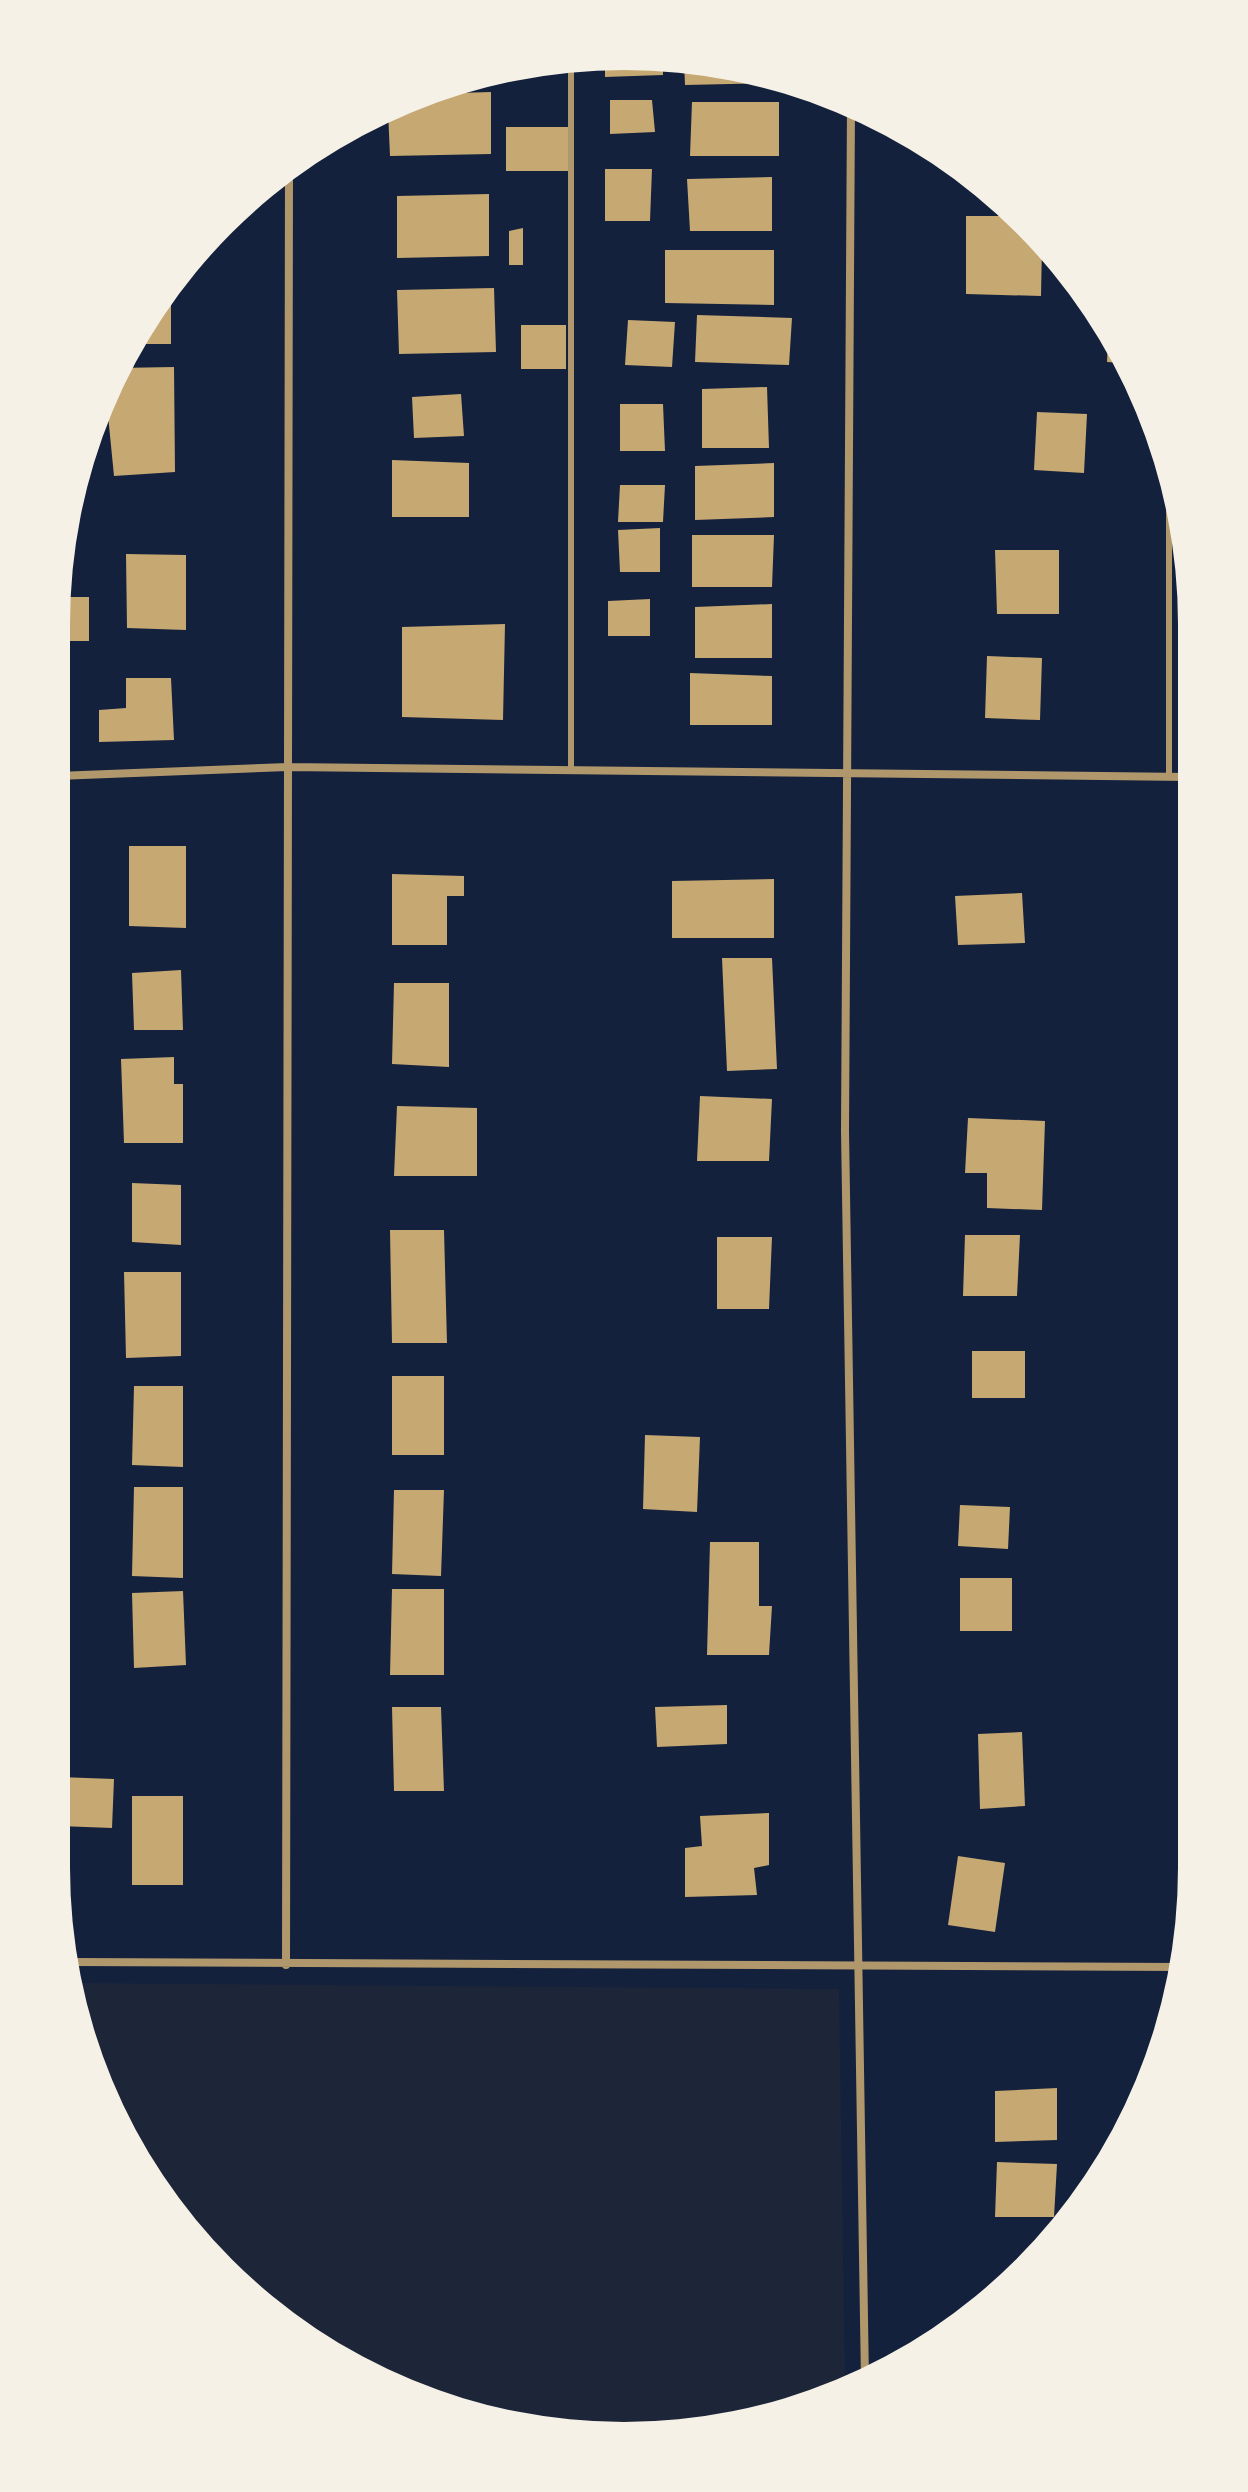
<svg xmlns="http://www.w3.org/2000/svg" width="1248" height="2492" viewBox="0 0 1248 2492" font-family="Raleway,sans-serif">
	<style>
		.green { fill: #1d2539 }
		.building { fill: #c6a872 }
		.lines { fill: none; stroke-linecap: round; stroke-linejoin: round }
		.service { stroke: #b1986c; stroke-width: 6 }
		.minor { stroke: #b1986c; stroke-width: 8 }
	</style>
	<rect width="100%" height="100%" fill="#14213d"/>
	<path class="green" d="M75 1983 839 1989 845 2387 698 2431 513 2425 340 2360 249 2295 174 2214 86 2051Z"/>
	<path class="building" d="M663 58V75L605 77V59Z
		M684 61 771 75 772 83 685 85Z
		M491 92V154L390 156 388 111 425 94Z
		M610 100H652L655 132 610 134Z
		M692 102H779V156H690Z
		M506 127H568V171H506Z
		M605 169H652L650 221H605Z
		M772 177V231H690L687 179Z
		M489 194V256L397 258V196Z
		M966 216H1013L1042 245 1041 296 966 294Z
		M523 228V265H509V231Z
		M665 250H774V305L665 303Z
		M494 288 496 352 399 354 397 290Z
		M160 300H171V344H132Z
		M697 315 792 318 789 365 695 362Z
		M628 320 675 322 672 367 625 365Z
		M521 325H566V369H521Z
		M1108 336 1114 347 1124 363 1107 362Z
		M174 367 175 472 114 476 106 395 114 373 117 368Z
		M767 387 769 448H702V389Z
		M461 394 464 436 414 438 412 397Z
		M620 404H663L665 451H620Z
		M1037 412 1087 414 1084 473 1034 470Z
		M392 460 469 463V517H392Z
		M774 463V517L695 520V466Z
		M620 485H665L663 522H618Z
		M660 528V572H620L618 530Z
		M692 535H774L772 587H692Z
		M995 550H1059V614H997Z
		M126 554 186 555V630L127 628Z
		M57 597H89V641H57Z
		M650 599V636H608V601Z
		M772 604V658H695V607Z
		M505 624 503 720 402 717V627Z
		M987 656 1042 658 1040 720 985 718Z
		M690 673 772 676V725H690Z
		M126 678H171L174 740 99 742V710L126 708Z
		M129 846H186V928L129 926Z
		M392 874 464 876V896H447V945H392Z
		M774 879V938H672V881Z
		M1022 893 1025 943 958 945 955 896Z
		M722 958H772L777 1069 727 1071Z
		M181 970 183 1030H134L132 973Z
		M394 983H449V1067L392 1064Z
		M174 1057V1084H183V1143H124L121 1059Z
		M700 1096 772 1099 769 1161H697Z
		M397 1106 477 1108V1176H394Z
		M968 1118 1045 1121 1042 1210 987 1208V1173H965Z
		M132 1183 181 1185V1245L132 1242Z
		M390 1230H444L447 1343H392Z
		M965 1235H1020L1017 1296H963Z
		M717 1237H772L769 1309H717Z
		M124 1272H181V1356L126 1358Z
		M972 1351H1025V1398H972Z
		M392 1376H444V1455H392Z
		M134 1386H183V1467L132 1465Z
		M645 1435 700 1437 697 1512 643 1509Z
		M134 1487H183V1578L132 1576Z
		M394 1490H444L441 1576 392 1574Z
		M960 1505 1010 1507 1008 1549 958 1546Z
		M710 1542H759V1606H772L769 1655H707Z
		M960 1578H1012V1631H960Z
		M392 1589H444V1675H390Z
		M183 1591 186 1665 134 1668 132 1593Z
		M727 1705V1744L657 1747 655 1707Z
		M392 1707H441L444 1791H394Z
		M1022 1732 1025 1806 980 1809 978 1734Z
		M59 1777 114 1779 112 1828 59 1826Z
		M132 1796H183V1885H132Z
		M769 1813V1865L754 1868 757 1895 685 1897V1848L702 1846 700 1816Z
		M958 1856 1005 1863 995 1932 948 1925Z
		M1057 2088V2140L995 2142V2091Z
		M997 2162 1057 2164 1054 2217H995Z"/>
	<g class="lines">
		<path class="service" d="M571 60V770
			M1169 777V483
			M1173 1967V2011"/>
		<path class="minor" d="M851 105 845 1131 865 2381
			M57 776 288 767 1188 777
			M72 1962 1181 1967
			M286 1965 289 168"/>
	</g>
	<path d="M0 0H1248V2492H0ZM624 70H624A554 554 0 0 1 1178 624V1868A554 554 0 0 1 624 2422H624A554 554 0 0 1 70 1868V624A554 554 0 0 1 624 70Z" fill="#f6f1e7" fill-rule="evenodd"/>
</svg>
